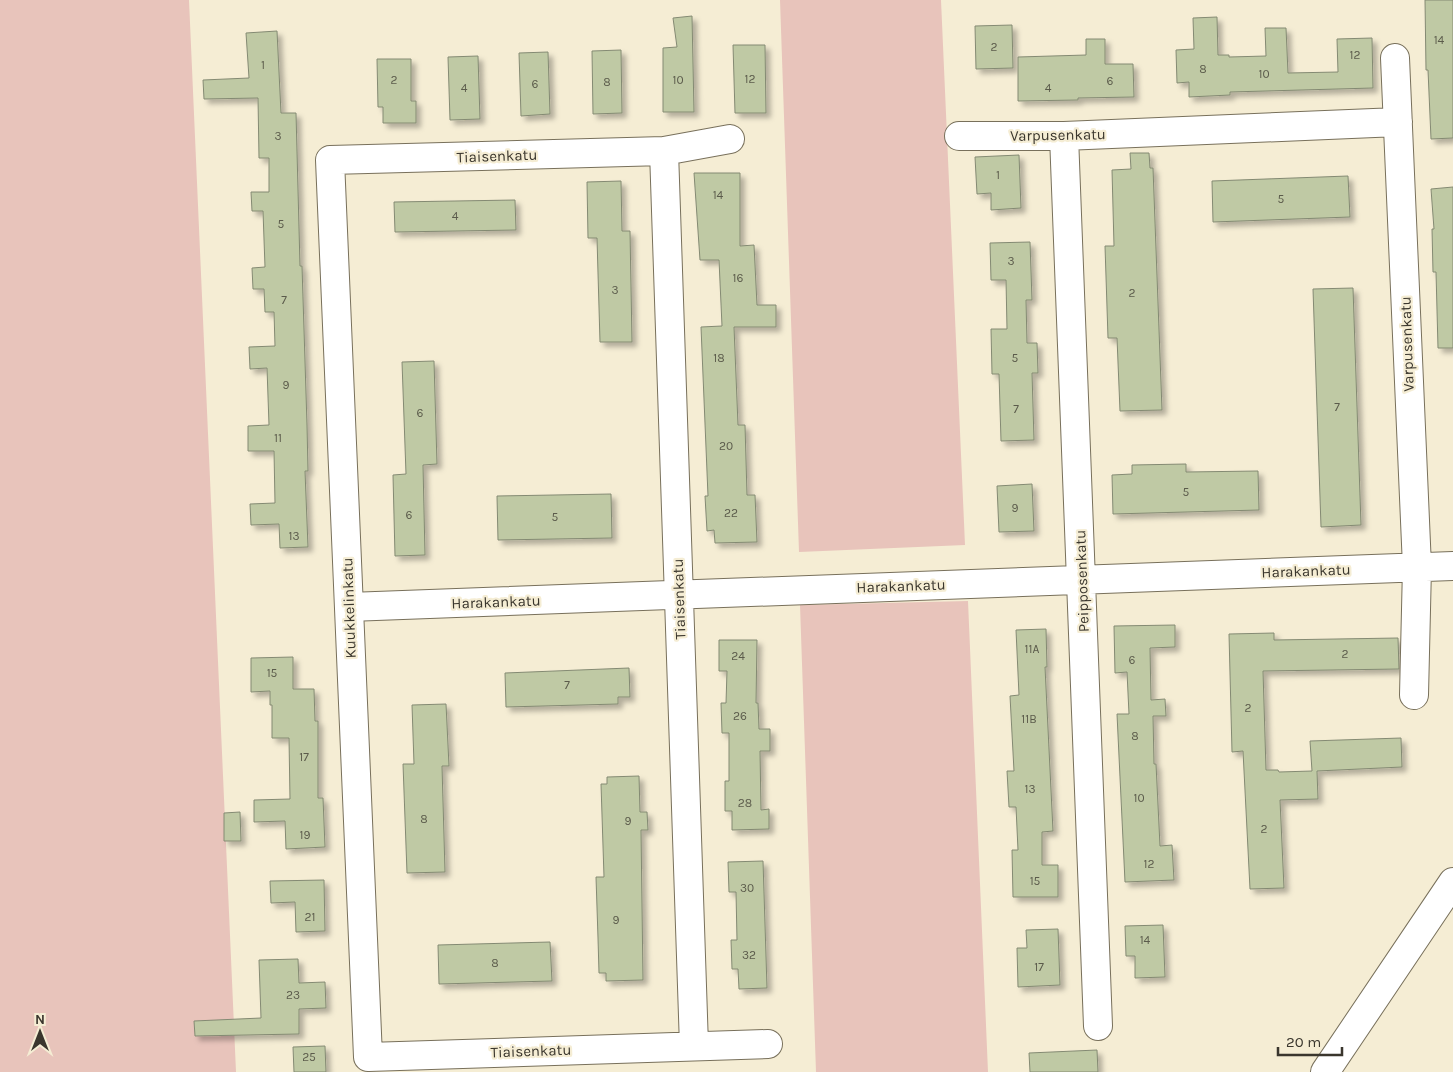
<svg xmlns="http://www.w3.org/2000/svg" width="1453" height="1072" viewBox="0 0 1453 1072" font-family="Karla,sans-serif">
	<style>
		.green { fill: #e8c4bb }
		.building { fill: #bfc9a4; stroke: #848a73; filter: url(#shadow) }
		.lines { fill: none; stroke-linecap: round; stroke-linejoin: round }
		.minor-casing { stroke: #78705b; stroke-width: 30 }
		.minor { stroke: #fff; stroke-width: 28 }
		.labels { text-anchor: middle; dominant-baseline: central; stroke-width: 4.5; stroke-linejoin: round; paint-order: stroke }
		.number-label { font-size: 12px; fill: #5b5b4b }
		.street-label { font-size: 15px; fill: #3a362d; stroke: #f5edd4 }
	</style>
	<defs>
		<filter id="shadow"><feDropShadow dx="4.5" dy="4.5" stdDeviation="2.5" flood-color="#0004"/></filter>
	</defs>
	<rect width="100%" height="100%" fill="#f5edd4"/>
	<path class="green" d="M0 0H189L236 1072H0Z
		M780 0H941L965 545 799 552Z
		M968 601 988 1072H816L800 605Z"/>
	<path class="building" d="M1425 0H1453V138L1431 139 1428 70H1426Z
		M692 16 694 112H663V48L677 47 673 18Z
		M1217 17 1218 55H1229V57L1266 56 1265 28H1286L1288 73 1338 72 1337 39 1372 38 1373 88 1230 92V95L1189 97V82L1177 83 1176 50 1194 49 1193 18Z
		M1012 25 1013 68 976 69 975 26Z
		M277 31 281 113H296L300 266H302L307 425 308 471H305L308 547 280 548 279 524 251 525 250 504 275 503 274 451H248V426L269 425 267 368 250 369 249 347 275 346 274 312H265L264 289H253L252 268 265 267 263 211H252L251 192H269V158H259L258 98 204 99 203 80 249 78 246 33Z
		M1086 39H1105V64H1133L1134 97 1078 98V100L1018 101V57L1086 55Z
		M733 45H765L766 113H735Z
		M621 50 622 113 593 114 592 51Z
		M548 52 550 114 521 116 519 53Z
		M478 56 480 119 450 120 448 57Z
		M377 59H411V101H416V123H383V107H378Z
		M1130 153H1149L1150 168H1153L1162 410 1120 411 1117 338H1108L1105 246H1114L1112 170 1131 169Z
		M1019 155 1021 208 991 210V193L977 194 975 157Z
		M694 173H740V246L754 245 757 305H776V327H734L738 425H745L747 495H755L757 542 715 543 714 530 707 531 705 496H708L701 327 722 326 719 260H700Z
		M1348 176 1350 217 1213 222 1212 181Z
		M621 181 622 231H630L632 342H600L597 238H588L587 182Z
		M1453 187V348H1438L1436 272H1433L1432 229H1434L1431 189Z
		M515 200 516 230 395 232 394 202Z
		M1030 242 1032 300H1026L1027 343H1037L1038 373H1032L1034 440 1001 441 999 374H992L991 329H1007L1006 280H991L990 243Z
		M1353 288 1361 525 1321 527 1313 289Z
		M434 361 437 464 423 465 425 555 395 556 393 475 406 474 402 362Z
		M1186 464V472L1258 471 1259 510 1113 514 1112 475 1132 474V465Z
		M1032 484 1034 531 999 532 997 486Z
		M611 494 612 538 498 540 497 496Z
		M1175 625V647L1150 648 1151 700 1165 699 1166 716H1153L1154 764H1156L1160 846 1172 845 1174 880 1125 882 1117 714H1129L1127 672 1115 673 1114 626Z
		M1046 629 1047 667H1045L1053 831 1042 832V865H1058V897H1013L1012 850H1018L1016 807H1009L1007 771H1014L1010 696 1019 695 1016 630Z
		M1274 633V640L1398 638 1399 669 1263 671 1266 770H1278L1279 772 1312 771 1310 741 1401 738 1402 767 1317 771 1318 799 1280 800 1284 888 1250 889 1243 751 1232 752 1229 634Z
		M719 640H757L756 703H758L759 729H770V751H760L761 810 769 809V829L732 830V811H725V781H729V733H722L721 703H726L727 671H719Z
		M293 657V689H314L315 721H318V798H323L325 847 286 849 285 821 254 822V800L290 799 289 738H272V705H270V691L251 692V658Z
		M629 668 630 697H618V704L506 707 505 673Z
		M446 704 449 766H442L445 872 407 873 403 764H414L412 705Z
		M639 776 640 812H647L648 830H641L643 980 606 981V973H599L598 938 596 877H604L601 784H607V777Z
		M240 812 241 841H224V813Z
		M763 861 767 988 739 989 738 969H732L731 940H737L736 892H729L728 862Z
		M324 880 325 931 296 932 295 902 271 903 270 881Z
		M1163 925 1165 977 1135 978V956H1126L1125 926Z
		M1058 929 1060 985 1018 987 1017 948H1027L1026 930Z
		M550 942 552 981 439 984 438 945Z
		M298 959 299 983 325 982 326 1008 299 1009V1034L195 1036 194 1021 261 1018 259 960Z
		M325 1046 326 1072H294L293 1047Z
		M1097 1050 1098 1072H1030L1029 1053Z"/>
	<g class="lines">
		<g class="minor-casing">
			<path id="minor" d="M1395 58 1417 567 1414 695
				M959 136H1064L1398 122
				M1064 136 1098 1026
				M730 139 664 151 330 160 368 1057 768 1044
				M664 151 694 1046
				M349 607 1453 566
				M1325 1072 1453 882"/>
		</g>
		<use href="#minor" class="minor"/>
	</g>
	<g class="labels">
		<g class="number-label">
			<text x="1439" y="40">14</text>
			<text x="994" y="47">2</text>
			<text x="1355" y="55">12</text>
			<text x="263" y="65">1</text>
			<text x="1203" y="69">8</text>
			<text x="1264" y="74">10</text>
			<text x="750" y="79">12</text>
			<text x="394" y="80">2</text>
			<text x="678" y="80">10</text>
			<text x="1110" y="81">6</text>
			<text x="607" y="82">8</text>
			<text x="535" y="84">6</text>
			<text x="464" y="88">4</text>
			<text x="1048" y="88">4</text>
			<text x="278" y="136">3</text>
			<text x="998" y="175">1</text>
			<text x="718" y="195">14</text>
			<text x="1281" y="199">5</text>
			<text x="455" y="216">4</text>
			<text x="281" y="224">5</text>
			<text x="1011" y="261">3</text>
			<text x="738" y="278">16</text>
			<text x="615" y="290">3</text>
			<text x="1132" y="293">2</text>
			<text x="284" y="300">7</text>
			<text x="719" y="358">18</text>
			<text x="1015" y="358">5</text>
			<text x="286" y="385">9</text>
			<text x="1337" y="407">7</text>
			<text x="1016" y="409">7</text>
			<text x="420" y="413">6</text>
			<text x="278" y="438">11</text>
			<text x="726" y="446">20</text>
			<text x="1186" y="492">5</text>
			<text x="1015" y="508">9</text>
			<text x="731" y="513">22</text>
			<text x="409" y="515">6</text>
			<text x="555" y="517">5</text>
			<text x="294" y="536">13</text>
			<text x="1032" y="649">11A</text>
			<text x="1345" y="654">2</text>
			<text x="738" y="656">24</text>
			<text x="1132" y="660">6</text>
			<text x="272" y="673">15</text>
			<text x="567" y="685">7</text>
			<text x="1248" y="708">2</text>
			<text x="740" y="716">26</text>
			<text x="1029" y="719">11B</text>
			<text x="1135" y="736">8</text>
			<text x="304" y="757">17</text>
			<text x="1030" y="789">13</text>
			<text x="1139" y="798">10</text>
			<text x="745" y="803">28</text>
			<text x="424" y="819">8</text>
			<text x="628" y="821">9</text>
			<text x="1264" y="829">2</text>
			<text x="305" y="835">19</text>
			<text x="1149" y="864">12</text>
			<text x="1035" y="881">15</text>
			<text x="747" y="888">30</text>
			<text x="310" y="917">21</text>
			<text x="616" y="920">9</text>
			<text x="1145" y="940">14</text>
			<text x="749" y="955">32</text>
			<text x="495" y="963">8</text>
			<text x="1039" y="967">17</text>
			<text x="293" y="995">23</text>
			<text x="309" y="1057">25</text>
		</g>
		<g class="street-label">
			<text transform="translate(1058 135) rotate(-1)">Varpusenkatu</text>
			<text transform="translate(497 156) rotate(-2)">Tiaisenkatu</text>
			<text transform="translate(1407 344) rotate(-92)">Varpusenkatu</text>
			<text transform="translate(1306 571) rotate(-2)">Harakankatu</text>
			<text transform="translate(1082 581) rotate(-92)">Peipposenkatu</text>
			<text transform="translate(901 586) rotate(-2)">Harakankatu</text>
			<text transform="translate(679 599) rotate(-92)">Tiaisenkatu</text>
			<text transform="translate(496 602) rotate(-2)">Harakankatu</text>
			<text transform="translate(349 608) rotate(-92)">Kuukkelinkatu</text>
			<text transform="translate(531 1051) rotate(-2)">Tiaisenkatu</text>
		</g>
	</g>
	<g transform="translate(40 1032)" stroke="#f5edd4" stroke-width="4" paint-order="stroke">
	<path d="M0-4L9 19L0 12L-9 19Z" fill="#3a362d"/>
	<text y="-8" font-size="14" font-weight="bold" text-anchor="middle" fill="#3a362d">N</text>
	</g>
	<path d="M1278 1047v8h64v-8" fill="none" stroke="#3a362d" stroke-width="2.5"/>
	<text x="1286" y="1047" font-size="15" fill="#3a362d" stroke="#f5edd4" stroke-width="4" paint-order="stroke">20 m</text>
</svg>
